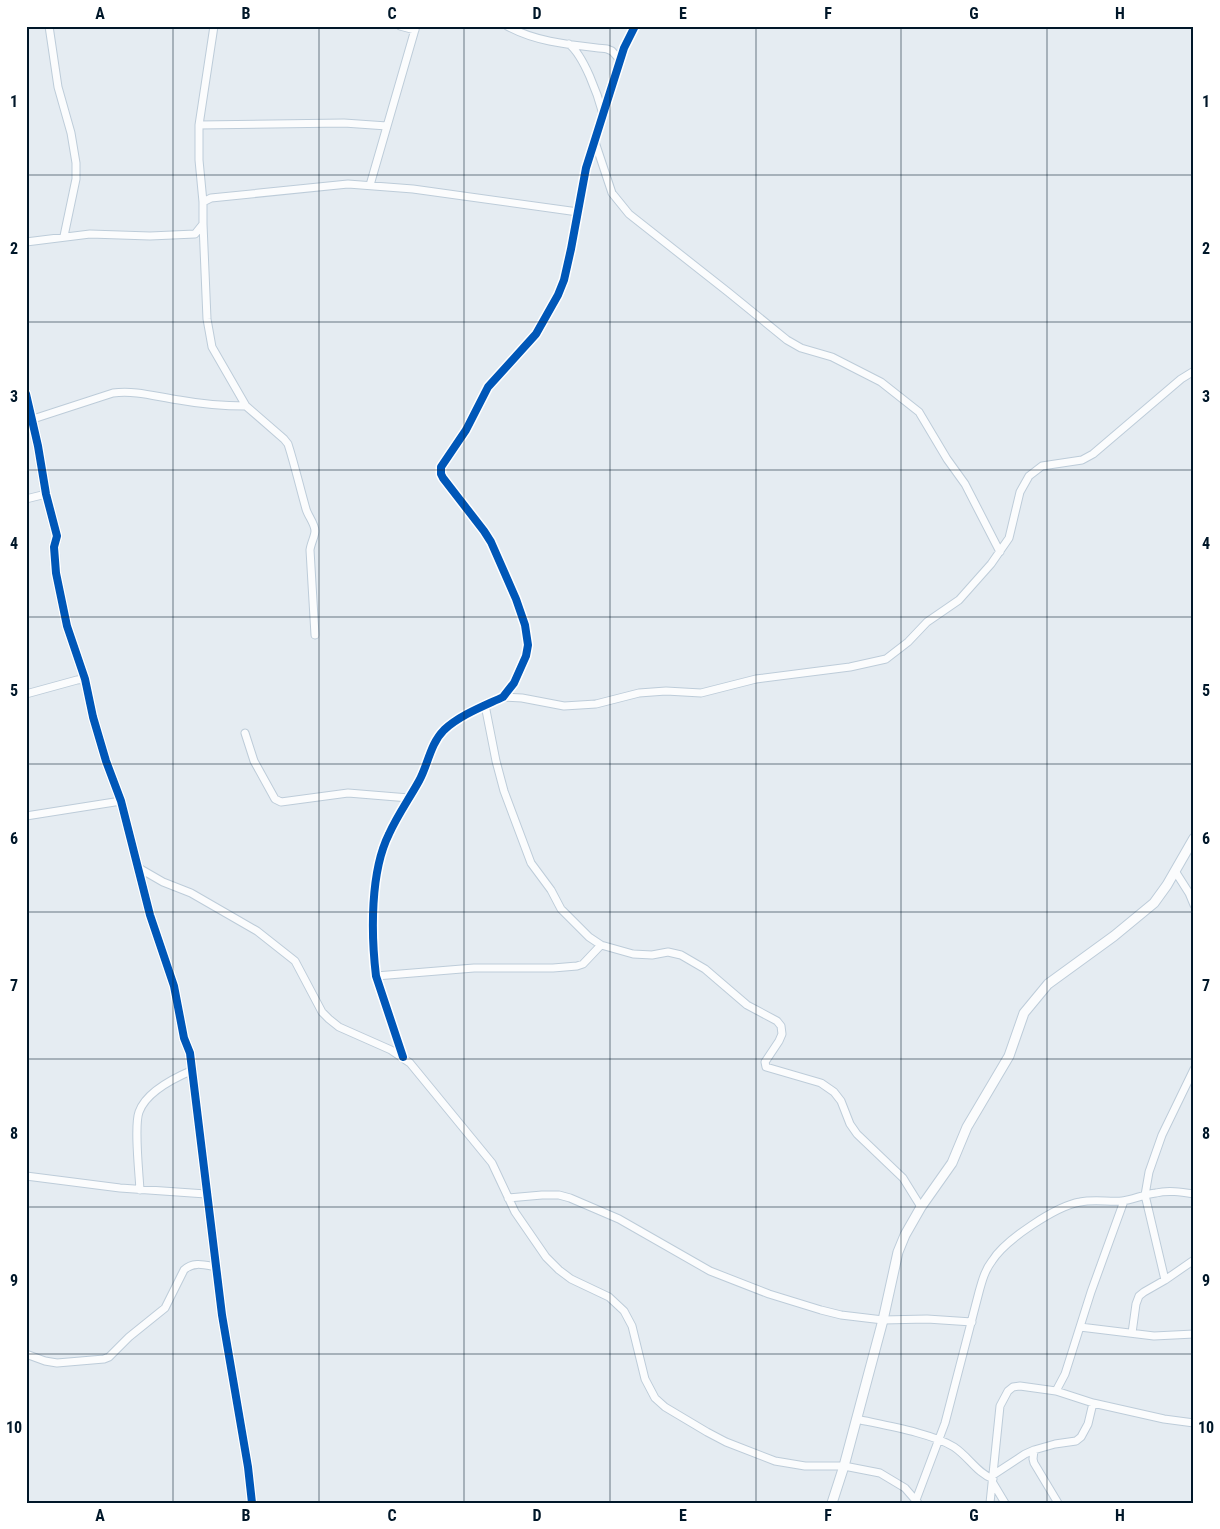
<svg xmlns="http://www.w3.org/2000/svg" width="1220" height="1529" viewBox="0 0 1220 1529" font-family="'Roboto Condensed',sans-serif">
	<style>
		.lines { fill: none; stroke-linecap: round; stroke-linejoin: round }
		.minor-casing { stroke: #bdccd9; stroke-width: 9 }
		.tertiary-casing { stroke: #bdccd9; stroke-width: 11 }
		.minor { stroke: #fbfcfd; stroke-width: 7 }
		.tertiary { stroke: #fbfcfd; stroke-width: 9 }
		.cycleway-casing { stroke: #fff; stroke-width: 11 }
		.cycleway { stroke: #0057b8; stroke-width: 8 }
		.grid { fill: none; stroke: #001729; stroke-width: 1; stroke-opacity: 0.55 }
		.neatline { fill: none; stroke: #001729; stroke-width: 2 }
		.grid-label { font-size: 16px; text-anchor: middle; font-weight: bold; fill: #001729 }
	</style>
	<rect width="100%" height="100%" fill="#e5ecf2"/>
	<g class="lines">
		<g class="minor-casing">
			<path id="minor" d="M49 26 58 87 71 133 76 163V179L64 236
				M400 26 415 30
				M507 26C538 43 573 45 607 49L612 51 620 60
				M569 44C584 56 598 95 603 114
				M199 125 344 123 387 126
				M595 142 612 193 629 214 728 292 787 340 801 348 832 357 881 382 919 412 947 459 965 484 1000 552
				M370 185 416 26
				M203 202 199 160V125L214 26
				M203 224 207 319 212 347 246 406 284 439 288 444C295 466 300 488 306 509 308 516 315 524 315 531 315 536 311 543 310 550L315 635
				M26 242 90 234 150 236 195 234 203 224V202L211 198 348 184 413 189 578 212
				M33 419 113 393C136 390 157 397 179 400 201 404 224 406 246 406
				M26 499 46 494
				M26 694 77 680 85 679
				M503 697 522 698 564 706 596 704 639 693 666 691 701 693 756 679 850 667 886 659 908 642 927 622 959 600 991 564 1009 538 1020 492 1029 476 1042 466 1082 460 1093 454 1181 379 1194 371
				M485 705 496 761 504 791 531 863 551 890 561 909 589 937 601 945 633 954 652 955 668 952 681 955 705 969 747 1005 777 1021 781 1026 782 1034 779 1041 765 1062 766 1067 821 1083 834 1092 841 1101 850 1124 857 1134 903 1178 921 1207
				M245 733 254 761 275 799 281 802 348 793 409 798
				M26 816 121 801
				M137 867 163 882 191 893 257 931 295 961 322 1012 329 1019 339 1027 391 1050 410 1063 492 1163 515 1212 546 1257 559 1270 571 1279 609 1297 624 1311 632 1326 645 1379 655 1398 665 1407 707 1432 726 1442 775 1461 805 1466H844L880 1473 905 1488 918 1503
				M1175 871 1189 893 1194 905
				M376 976 474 968H553L577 966 583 964 601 945
				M403 1057 376 976C371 934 370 872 389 834 397 816 409 799 419 781 428 765 430 744 444 730 460 715 484 706 503 697L514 683 526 656 528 645 525 625 516 599 491 542 484 531 443 478 441 474V467L466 430 488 387 536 334 558 295 564 280 571 249 586 168 624 48 635 26
				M26 1176 120 1188 206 1194
				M140 1190C139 1172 134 1126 139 1112 146 1092 174 1078 193 1070
				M508 1198 542 1195H559L570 1198 619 1219 710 1271 769 1294 821 1310 841 1315 883 1320 927 1319 972 1322
				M1165 1280 1145 1195 1149 1172 1162 1135 1194 1069
				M1080 1327 1154 1336 1194 1334
				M1132 1333 1136 1304 1139 1296 1144 1292 1165 1280 1194 1260
				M26 1354 45 1361 57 1363 104 1359 109 1357 129 1337 165 1308 184 1270C193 1261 205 1265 216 1267
				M1056 1391 1065 1374 1091 1292 1124 1201
				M856 1419C883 1425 932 1433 954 1447 969 1457 977 1473 993 1479
				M1034 1450 1033 1459 1034 1463 1058 1503
				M993 1475 1025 1454 1034 1450 1055 1444 1076 1441 1081 1437 1088 1424 1093 1403
				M993 1483 1005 1503
				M916 1500 945 1423 979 1292C982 1281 985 1270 992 1261 1005 1240 1056 1206 1080 1202 1094 1199 1108 1202 1122 1201 1133 1200 1144 1194 1156 1193 1168 1190 1181 1192 1194 1194
				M990 1503 1000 1406 1008 1391 1013 1387 1020 1386 1056 1391 1093 1403 1164 1419 1194 1423"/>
		</g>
		<g class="tertiary-casing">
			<path id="tertiary" d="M26 394 38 446 46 494 57 536 54 547 56 573 67 626 85 679 93 717 106 761 121 801 150 915 174 986 184 1038 190 1053 222 1315 248 1467 252 1503
				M832 1503 844 1466 883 1320 898 1252 905 1235 921 1207 952 1163 967 1127 1009 1056 1024 1013 1048 984 1114 936 1154 903 1167 885 1194 838"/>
		</g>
		<use href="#minor" class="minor"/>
		<use href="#tertiary" class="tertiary"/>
		<g class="cycleway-casing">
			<path id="cycleway" d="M26 394 38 446 46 494 57 536 54 547 56 573 67 626 85 679 93 717 106 761 121 801 150 915 174 986 184 1038 190 1053 222 1315 248 1467 252 1503
				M403 1057 376 976C371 934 370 872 389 834 397 816 409 799 419 781 428 765 430 744 444 730 460 715 484 706 503 697L514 683 526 656 528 645 525 625 516 599 491 542 484 531 443 478 441 474V467L466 430 488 387 536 334 558 295 564 280 571 249 586 168 624 48 635 26"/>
		</g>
		<use href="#cycleway" class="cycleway"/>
	</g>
	<path class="grid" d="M173 26V1503M319 26V1503M464 26V1503M610 26V1503M756 26V1503M901 26V1503M1047 26V1503M26 175H1194M26 322H1194M26 470H1194M26 617H1194M26 764H1194M26 912H1194M26 1059H1194M26 1207H1194M26 1354H1194"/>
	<rect width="1220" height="1529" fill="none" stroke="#ffffff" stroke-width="55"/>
	<rect x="28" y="28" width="1164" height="1474" class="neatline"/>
	<g class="grid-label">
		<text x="100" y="19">A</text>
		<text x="246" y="19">B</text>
		<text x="392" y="19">C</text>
		<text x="537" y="19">D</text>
		<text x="683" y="19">E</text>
		<text x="828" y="19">F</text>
		<text x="974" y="19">G</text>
		<text x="1120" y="19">H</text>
		<text x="14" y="107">1</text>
		<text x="1206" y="107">1</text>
		<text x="14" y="254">2</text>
		<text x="1206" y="254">2</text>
		<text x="14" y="402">3</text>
		<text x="1206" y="402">3</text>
		<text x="14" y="549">4</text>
		<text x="1206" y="549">4</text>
		<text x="14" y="696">5</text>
		<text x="1206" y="696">5</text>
		<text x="14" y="844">6</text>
		<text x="1206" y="844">6</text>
		<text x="14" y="991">7</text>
		<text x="1206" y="991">7</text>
		<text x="14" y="1139">8</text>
		<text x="1206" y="1139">8</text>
		<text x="14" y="1286">9</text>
		<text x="1206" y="1286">9</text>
		<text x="14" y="1433">10</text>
		<text x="1206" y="1433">10</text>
		<text x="100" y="1521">A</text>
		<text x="246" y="1521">B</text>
		<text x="392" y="1521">C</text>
		<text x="537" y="1521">D</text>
		<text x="683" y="1521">E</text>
		<text x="828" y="1521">F</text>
		<text x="974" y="1521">G</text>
		<text x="1120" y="1521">H</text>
	</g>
</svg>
